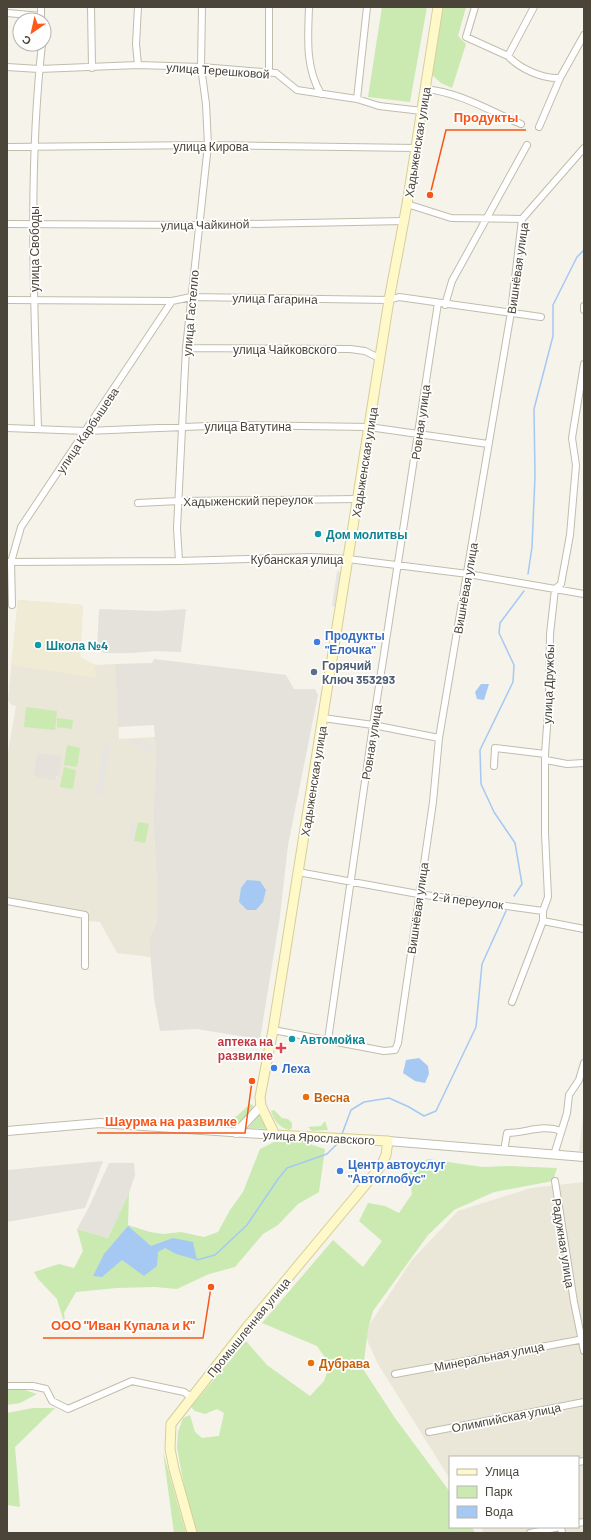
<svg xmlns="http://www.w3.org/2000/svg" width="591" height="1540" viewBox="0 0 591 1540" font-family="Barlow,sans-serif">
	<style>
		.residential { fill: #eae6d8; fill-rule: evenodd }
		.industrial { fill: #e5e2db }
		.education { fill: #efebd4 }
		.green { fill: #caeab2 }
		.parking { fill: #e7e5e1 }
		.water { fill: #a5c9f3 }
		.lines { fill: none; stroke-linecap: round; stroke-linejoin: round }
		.stream { stroke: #a5c9f3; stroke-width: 1.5 }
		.minor-casing { stroke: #c1bdac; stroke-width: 8 }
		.tertiary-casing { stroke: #c1bdac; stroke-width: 10 }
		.secondary-casing { stroke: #d7ce99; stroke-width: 11 }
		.minor { stroke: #fff; stroke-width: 6 }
		.tertiary { stroke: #fff; stroke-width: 8 }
		.secondary { stroke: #fff9ca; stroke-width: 9 }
		.culture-dot { fill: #0f9aa8; stroke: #fff; stroke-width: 1.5 }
		.shop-dot { fill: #3f7fe0; stroke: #fff; stroke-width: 1.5 }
		.service-dot { fill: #5c6f8a; stroke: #fff; stroke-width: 1.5 }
		.health-dot { fill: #e0444e; stroke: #fff; stroke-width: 1.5 }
		.food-dot { fill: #e8710a; stroke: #fff; stroke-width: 1.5 }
		.labels { text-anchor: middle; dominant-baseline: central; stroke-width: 3.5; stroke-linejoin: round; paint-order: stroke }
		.street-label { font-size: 12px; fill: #4a4538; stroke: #fff }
		.culture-label { font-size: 12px; font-weight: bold; fill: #0d838f; stroke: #fff; text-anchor: start }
		.shop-label { font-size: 12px; font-weight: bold; fill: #366cbe; stroke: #fff; text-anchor: start }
		.service-label { font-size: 12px; font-weight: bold; fill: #4e5e75; stroke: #fff; text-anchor: start }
		.health-label { font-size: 12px; font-weight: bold; fill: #be3a42; stroke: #fff; text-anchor: end }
		.food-label { font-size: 12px; font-weight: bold; fill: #c56008; stroke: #fff; text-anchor: start }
		.leader { fill: none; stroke: #f65719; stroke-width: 1.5 }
		.callout-dot { fill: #f65719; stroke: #fff; stroke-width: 1.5 }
		.callout-label { font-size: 13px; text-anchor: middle; font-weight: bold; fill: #f65719; stroke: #fff; stroke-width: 3.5; stroke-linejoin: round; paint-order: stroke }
	</style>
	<rect width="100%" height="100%" fill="#f5f3ea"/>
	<path class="residential" d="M18 600 83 605 80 657 95 665 115 664 119 739 155 737 156 753 153 817 157 885V922L149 939 151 957 117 953 100 922 89 921V911L78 912 7 899V758L16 706 11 705 8 700ZM37 753 59 777H37L33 775Z
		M584 1106V1151H579Z
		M584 1182V1533H484L480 1527H578V1457H450V1479L378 1364 364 1333 412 1260 458 1211 531 1188Z"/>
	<path class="industrial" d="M99 609 157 611 186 609 181 652 155 651 133 653H104L97 649Z
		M154 659 286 675 294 689H315L318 695 288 845 280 916 260 1039 196 1029 160 1031 154 998 149 939 157 922V885L153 817 156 753 154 725 118 727 115 664 152 663Z
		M37 753 62 756 59 777 56 776 55 780 37 777 33 775Z
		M103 1161 85 1208 7 1222V1170Z
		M109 1163H134L135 1175 129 1193 108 1238 77 1229 89 1207Z"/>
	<path class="education" d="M18 600 83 605 80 657 95 665 96 678 11 665Z"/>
	<path class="green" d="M382 7H427L410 102 368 97Z
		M441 7H466L458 36 466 44 452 88 441 83 432 75Z
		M26 707 57 711 55 730 24 727Z
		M57 718 73 720 72 729 57 727Z
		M67 745 80 748 77 767 64 765Z
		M64 767 76 770 73 789 60 787Z
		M138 822 149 824 145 843 134 841Z
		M250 1104 253 1105C253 1116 238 1124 228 1127L225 1126 224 1123 237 1116Z
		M274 1110 282 1118 288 1119 292 1123V1128L289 1130C279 1127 274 1121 271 1111Z
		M260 1114 268 1129 248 1128Z
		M325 1121 328 1130 312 1131 308 1127 321 1126Z
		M300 1141 325 1149 319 1192 298 1204 278 1225 263 1234 235 1267 209 1274 177 1289 155 1287 116 1288 76 1292 64 1313 66 1329 57 1299 38 1279 34 1272 59 1264 74 1268 83 1251 77 1229 108 1238 129 1193 128 1225 150 1232 163 1234 181 1232 204 1237 218 1232 230 1210 243 1192 260 1149 274 1142Z
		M428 1159 482 1167 509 1166 557 1168 553 1181 494 1192 454 1210 428 1235 373 1311 368 1329 363 1369 395 1418 450 1492V1527H472L475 1533H197L187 1501 177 1448 178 1432 183 1418 190 1415 195 1432 202 1438 219 1436 224 1413 217 1409 205 1414 195 1411 191 1407 246 1341 267 1365 310 1396 324 1381 330 1365 317 1346 262 1323 333 1240 363 1267 382 1241 359 1221 368 1203 385 1206 399 1213 412 1194 409 1173 418 1164Z
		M7 1389 25 1390 37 1394 20 1403 7 1405Z
		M33 1408H55L15 1447 20 1507 7 1505V1413Z
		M163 1452 186 1533H174Z"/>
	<path class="parking" d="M337 571 344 572 338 607 332 606Z
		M129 739 153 744 152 751 140 749 141 746 129 743Z
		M104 745 110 746 102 795 96 794Z
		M132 824 136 825 133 840 128 839Z"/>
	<path class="water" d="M481 684H489L484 700 477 699 475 692Z
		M247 880 260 881 266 890 263 902 256 910H247L239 902 241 888Z
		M419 1058 428 1066 429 1074 425 1083 415 1081 403 1073 406 1060Z
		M128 1226 151 1246 173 1238 193 1242 197 1260 176 1254 165 1248 158 1252 157 1266 144 1276 122 1260 102 1277 93 1276 104 1254Z"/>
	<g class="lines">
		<path class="stream" d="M528 574 532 547 535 476 534 409 553 336V305L577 257 584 250
			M514 896 522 884 515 843 494 812 481 784 480 750 513 682 514 665 499 633 500 623 524 591
			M342 1134 351 1110 364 1102 389 1098 409 1107 424 1116 436 1111 476 1027 482 964 506 911
			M197 1260 215 1255 247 1225 278 1179 287 1168 327 1154 339 1142"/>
		<g class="minor-casing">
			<path id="minor" d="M41 7V18
				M91 7 92 68
				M138 7 136 44 138 65
				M309 7C308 37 305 67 321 94
				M475 7 466 37 508 56C520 69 543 79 560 78
				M7 13 41 16
				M508 56 534 7
				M7 67 39 69 138 65 201 67 276 73 297 90 357 99 379 106 422 111
				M269 73V7
				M425 89C459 92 490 111 521 124
				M357 99 367 7
				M539 127 560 78 584 35
				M7 147 208 145 416 148
				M407 204 451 218 522 219
				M7 224 198 225 404 221
				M7 300 172 301 191 297 389 300 399 297 541 317
				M445 305 452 281 527 145
				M584 306V310
				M186 348 350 349 365 351 381 359
				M7 428 86 431 233 425 369 427 488 444
				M38 428C34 301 28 171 42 44
				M138 503 179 501 358 499
				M179 561 177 528 186 348 208 145 206 104 201 67 202 7
				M7 562 179 561 311 557 348 559 468 574 584 594
				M12 605 11 562 21 527 172 301
				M323 718 373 725 439 738
				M546 760 567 764 584 763
				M494 766 495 748 545 754
				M298 872 418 894 543 911
				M7 901 85 915V966
				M543 921 584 929
				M512 1002 543 921V911L548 897 545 833V754L549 699 550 634 555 589 561 584 570 535 576 465 572 438 584 364
				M273 1030 384 1051 395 1050 398 1043 433 802 439 738 511 312 522 219 584 148
				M328 1040 373 725 438 303
				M504 1151 507 1133C526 1133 542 1124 561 1131
				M554 1155 567 1113 569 1095 579 1080 584 1063
				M555 1181 574 1302 584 1351
				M395 1374 584 1339
				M7 1386H33L46 1389 52 1401 68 1409 132 1381 184 1392 191 1397
				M429 1432 584 1402
				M578 1462 584 1461
				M578 1523 584 1522
				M561 1527 562 1533
				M530 1533 560 1527"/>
		</g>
		<g class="tertiary-casing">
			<path id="tertiary" d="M7 1131 100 1123 275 1135
				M236 1133 261 1106
				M388 1141 584 1157"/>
		</g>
		<g class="secondary-casing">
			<path id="secondary" d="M192 1533 174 1469 170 1449 171 1424 247 1327 381 1166 386 1155 388 1141 275 1135 261 1106 260 1097 273 1030 389 300 407 204 438 7"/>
		</g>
		<use href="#minor" class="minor"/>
		<use href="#tertiary" class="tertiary"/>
		<use href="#secondary" class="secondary"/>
	</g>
	<g class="culture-dot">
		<circle cx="318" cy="534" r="4"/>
		<circle cx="38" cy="645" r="4"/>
		<circle cx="292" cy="1039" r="4"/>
	</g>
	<g class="shop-dot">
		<circle cx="317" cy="642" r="4"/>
		<circle cx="274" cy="1068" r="4"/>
		<circle cx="340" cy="1171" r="4"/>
	</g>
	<circle class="service-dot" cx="314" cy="672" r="4"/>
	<path class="health-dot" d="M279 1042h4v4h4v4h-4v4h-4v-4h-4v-4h4z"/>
	<g class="food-dot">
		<circle cx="306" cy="1097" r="4"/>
		<circle cx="311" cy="1363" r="4"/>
	</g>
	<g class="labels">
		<g class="street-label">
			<text transform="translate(218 70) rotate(4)">улица Терешковой</text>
			<text transform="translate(417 142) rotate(-81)">Хадыженская улица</text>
			<text x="211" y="146">улица Кирова</text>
			<text transform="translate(205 224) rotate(-1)">улица Чайкиной</text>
			<text transform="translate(34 249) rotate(-90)">улица Свободы</text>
			<text transform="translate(517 268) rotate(-82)">Вишнёвая улица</text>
			<text transform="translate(275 298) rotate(1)">улица Гагарина</text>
			<text transform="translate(190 313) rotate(-85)">улица Гастелло</text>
			<text x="285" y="349">улица Чайковского</text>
			<text transform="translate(420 422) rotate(-82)">Ровная улица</text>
			<text x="248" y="426">улица Ватутина</text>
			<text transform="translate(87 430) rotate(-56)">улица Карбышева</text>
			<text transform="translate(364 462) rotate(-81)">Хадыженская улица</text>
			<text transform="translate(248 500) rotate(-1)">Хадыженский переулок</text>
			<text x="297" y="559">Кубанская улица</text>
			<text transform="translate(465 588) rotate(-80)">Вишнёвая улица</text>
			<text transform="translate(548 684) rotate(-88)">улица Дружбы</text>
			<text transform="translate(371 742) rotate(-81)">Ровная улица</text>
			<text transform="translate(313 781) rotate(-81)">Хадыженская улица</text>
			<text transform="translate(468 900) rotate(7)">2-й переулок</text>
			<text transform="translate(417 908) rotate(-82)">Вишнёвая улица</text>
			<text transform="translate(319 1137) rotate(3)">улица Ярославского</text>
			<text transform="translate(564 1243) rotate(81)">Радужная улица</text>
			<text transform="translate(248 1327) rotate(-51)">Промышленная улица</text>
			<text transform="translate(489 1356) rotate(-11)">Минеральная улица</text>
			<text transform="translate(506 1417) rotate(-11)">Олимпийская улица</text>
		</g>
		<g class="culture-label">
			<text x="326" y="534">Дом молитвы</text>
			<text x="46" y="645">Школа №4</text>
			<text x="300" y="1039">Автомойка</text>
		</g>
		<g class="shop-label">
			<text x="325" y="635">Продукты<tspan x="325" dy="14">"Елочка"</tspan></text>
			<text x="282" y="1068">Леха</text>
			<text x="348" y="1164">Центр автоуслуг<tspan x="348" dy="14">"Автоглобус"</tspan></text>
		</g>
		<g class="service-label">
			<text x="322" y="665">Горячий<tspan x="322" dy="14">Ключ 353293</tspan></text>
		</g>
		<g class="health-label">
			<text x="273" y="1041">аптека на<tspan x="273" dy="14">развилке</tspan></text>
		</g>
		<g class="food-label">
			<text x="314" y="1097">Весна</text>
			<text x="319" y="1363">Дубрава</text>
		</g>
	</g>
	<path class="leader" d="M430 195L446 130H526M252 1081L245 1133H97M211 1287L203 1338H43"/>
	<g class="callout-dot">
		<circle cx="430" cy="195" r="4"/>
		<circle cx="252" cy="1081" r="4"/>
		<circle cx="211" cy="1287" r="4"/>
	</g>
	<g class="callout-label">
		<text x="486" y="122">Продукты</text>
		<text x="171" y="1126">Шаурма на развилке</text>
		<text x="123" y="1330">ООО "Иван Купала и К"</text>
	</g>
	<rect width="591" height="1540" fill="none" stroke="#4a4538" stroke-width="16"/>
	<rect x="449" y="1456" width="130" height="72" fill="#ffffff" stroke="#b7b5af"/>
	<rect x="457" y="1469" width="20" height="6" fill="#fff9ca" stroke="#b7b5af"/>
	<text x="485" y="1476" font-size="12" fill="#4a4538">Улица</text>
	<rect x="457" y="1486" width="20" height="12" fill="#caeab2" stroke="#b7b5af"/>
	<text x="485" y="1496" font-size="12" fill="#4a4538">Парк</text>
	<rect x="457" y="1506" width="20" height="12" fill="#a5c9f3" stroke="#b7b5af"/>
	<text x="485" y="1516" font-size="12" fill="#4a4538">Вода</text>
	<g transform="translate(32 32) rotate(214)"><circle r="19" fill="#ffffff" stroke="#b7b5af"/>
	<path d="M0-3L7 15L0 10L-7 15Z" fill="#ff5817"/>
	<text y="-6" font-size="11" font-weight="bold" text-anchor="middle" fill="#4a4538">С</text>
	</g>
</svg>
